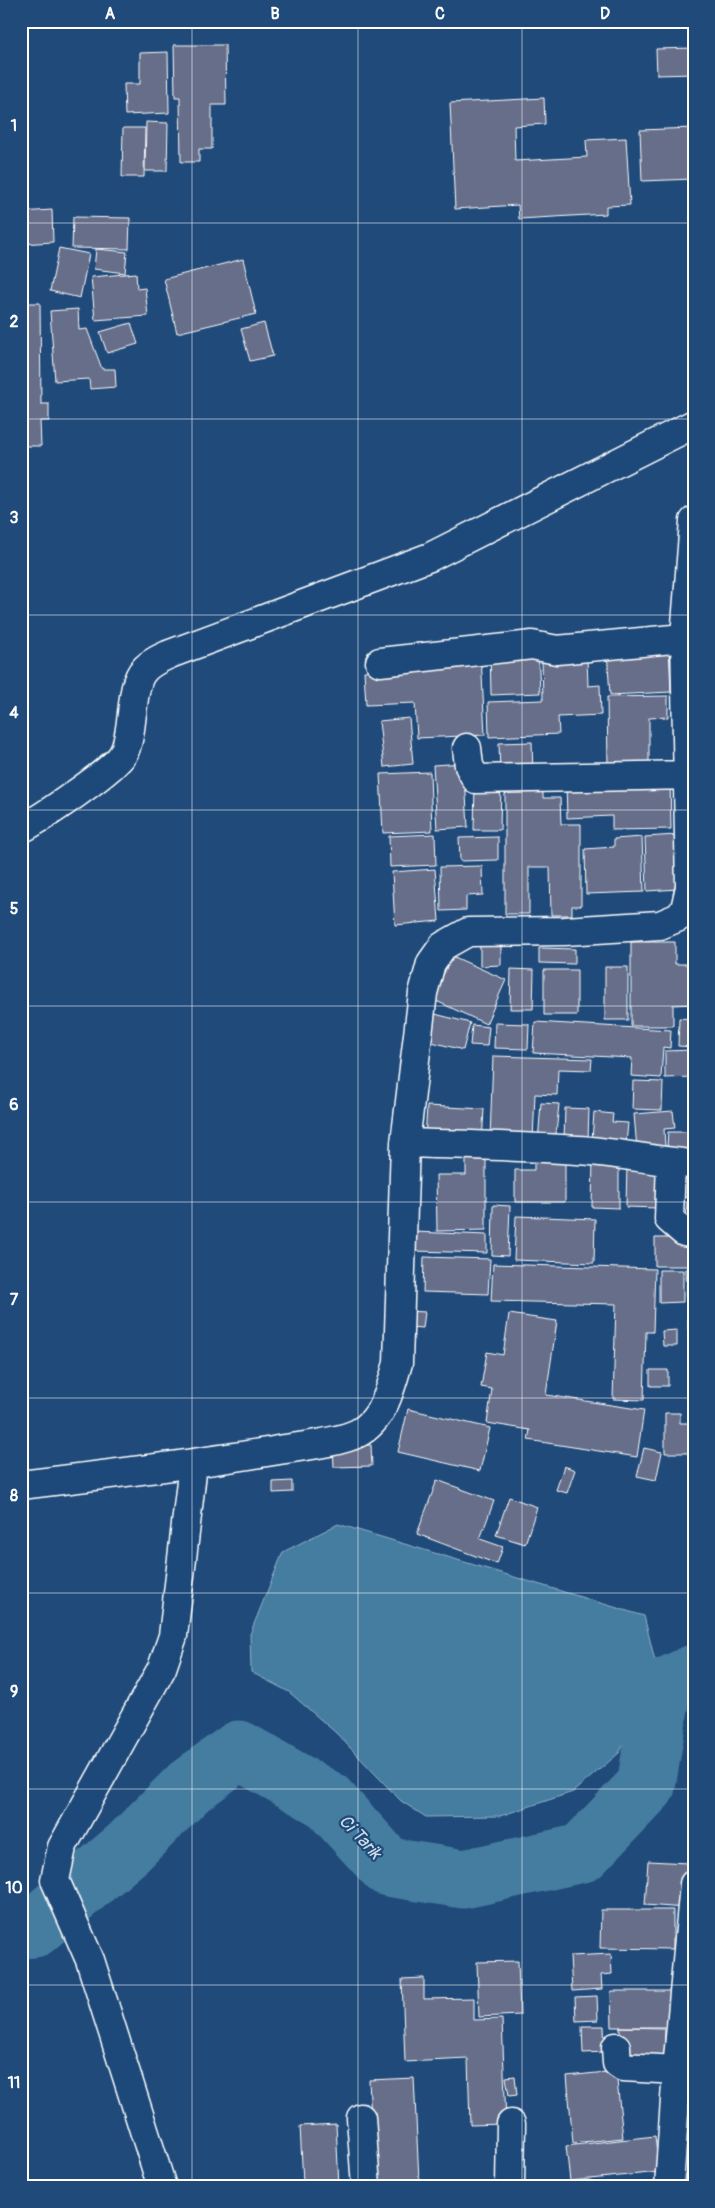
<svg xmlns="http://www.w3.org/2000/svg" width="715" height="2208" viewBox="0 0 715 2208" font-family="Pangolin,sans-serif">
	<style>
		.water { fill: #457da1; stroke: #8fb1c7 }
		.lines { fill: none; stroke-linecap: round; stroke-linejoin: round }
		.river { stroke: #457da1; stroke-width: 59 }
		.building { fill: #666e8a; stroke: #fff }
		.minor-casing { stroke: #fff; stroke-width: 31 }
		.minor { stroke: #1f4a7a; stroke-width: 28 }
		.grid { fill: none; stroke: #fff; stroke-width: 1; stroke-opacity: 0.55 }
		.labels { text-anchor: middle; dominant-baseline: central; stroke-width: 4.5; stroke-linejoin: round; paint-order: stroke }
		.water-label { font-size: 18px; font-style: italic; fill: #d0dee8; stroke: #1f4a7a }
		.neatline { fill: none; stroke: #fff; stroke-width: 2 }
		.grid-label { font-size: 16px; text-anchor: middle; font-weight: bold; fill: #fff }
	</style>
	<rect width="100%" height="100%" fill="#1f4a7a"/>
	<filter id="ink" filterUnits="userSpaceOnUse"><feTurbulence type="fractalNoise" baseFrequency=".02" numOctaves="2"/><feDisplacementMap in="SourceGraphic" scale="10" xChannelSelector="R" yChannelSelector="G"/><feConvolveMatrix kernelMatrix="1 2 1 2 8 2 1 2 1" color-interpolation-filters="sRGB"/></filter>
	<g filter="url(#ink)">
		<path class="water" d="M338 1524 644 1616 662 1689 645 1701 619 1753 573 1792 500 1816 426 1817 401 1801 336 1733 289 1692 251 1672 250 1634 283 1552Z"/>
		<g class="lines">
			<path class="river" d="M21 1929 34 1928 128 1848 189 1787 239 1750 327 1800 388 1867 464 1879 582 1853 646 1786 662 1689 694 1674"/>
		</g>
		<path class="building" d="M174 45H225L226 105H212V149H199V162H181L180 97H175Z
			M694 48V74L657 75 656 49Z
			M168 52 169 113 125 115 124 84H140V53Z
			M544 98 545 124 514 126 515 161 587 157 586 140 626 138 630 205 606 206V214L519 219 518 205 455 209 450 103Z
			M146 122 168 123 167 171H145Z
			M123 128H145L144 177H122Z
			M694 128V179L642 181 640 130Z
			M52 210 53 242 21 244V212Z
			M73 217 130 218 129 249 72 248Z
			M59 248 89 254 80 298 50 291Z
			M96 249 127 252 125 273 94 269Z
			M243 259 256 314 177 333 164 279Z
			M136 273 137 289 145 288 148 316 95 320 91 277Z
			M21 303H40L41 404H49V421H40L41 446H21Z
			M78 309 79 330 87 329 102 369H115L116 387 90 389 89 379 55 381 50 311Z
			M131 323 138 344 107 353 100 332Z
			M264 323 273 356 250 361 241 329Z
			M669 647 671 692 610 695 607 651Z
			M538 649 540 693 491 695 490 651Z
			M481 655 485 735 417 738 415 703 366 705 364 671 423 668Z
			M587 658 588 686 600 685 601 715 558 717 559 734 489 737 488 702 543 700 542 660Z
			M668 696V717L649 718V767L608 768 607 697Z
			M409 718 413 764 384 767 379 721Z
			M532 742 533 774 500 775 499 743Z
			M464 763 468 827 437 829 433 765Z
			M430 772 432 831 383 833 380 774Z
			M670 780 671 829 612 830V816L567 818 566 782Z
			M475 783 501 784 500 830H474Z
			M505 783H543V798H560L561 824H581V906H572V915H551L550 867H529V914H505Z
			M435 834 436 865 390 867 389 836Z
			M676 835 678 889 647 891 645 837Z
			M498 837V860L460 861 459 838Z
			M642 837 644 892 586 894 585 849 614 847V839Z
			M482 866 483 895 466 896V910L441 911 440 867Z
			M435 869 439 921 395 925 392 872Z
			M480 940H501V965L480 966Z
			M631 942H675V964H694V1004L673 1005V1026H631Z
			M539 948 575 949V964L539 963Z
			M452 956 506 980 486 1024 432 999Z
			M605 967H628V1020H605Z
			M511 969 534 970 533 1009H510Z
			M544 970H577V1015H544Z
			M435 1014 470 1023 463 1050 428 1041Z
			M679 1018 694 1019V1047L678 1046Z
			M535 1022 671 1030 670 1048 663 1047 661 1078 631 1076 632 1058 533 1053Z
			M495 1023 529 1024 528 1049 494 1048Z
			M472 1025 489 1027 487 1046 470 1045Z
			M694 1050V1077L665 1078V1051Z
			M493 1056 592 1059 591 1070 558 1069 557 1095 535 1094 533 1139 490 1138Z
			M633 1081 663 1082 662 1110 632 1109Z
			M541 1103 559 1104 555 1144 538 1142Z
			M427 1106 484 1109 482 1143 425 1140Z
			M565 1108 589 1109 588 1139H564Z
			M673 1111 675 1128 664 1129 665 1147 637 1149 634 1114Z
			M594 1112 613 1114 612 1122 628 1123 626 1144 592 1141Z
			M668 1132H694V1156L673 1155V1147L667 1146Z
			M534 1152H565V1202H515V1170H534Z
			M466 1157H486V1230L437 1231 436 1175H466Z
			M593 1158H619V1208L592 1207Z
			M627 1163 658 1164 657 1208 626 1207Z
			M684 1168 694 1169V1198L682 1197Z
			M687 1202 694 1203V1229H685Z
			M493 1205 510 1206 508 1256 492 1255Z
			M516 1216 595 1219 594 1263 514 1260Z
			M414 1232 487 1235V1253L414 1251Z
			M655 1238H694V1266H655Z
			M424 1257 490 1259 488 1294 423 1292Z
			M493 1264 655 1269 653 1332H646L644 1400 613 1399 616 1304 491 1301Z
			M686 1269H694V1299H687Z
			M659 1270H683V1302L659 1303Z
			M409 1311 425 1312 423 1328 408 1327Z
			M688 1312H694V1330H688Z
			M509 1314 557 1321 546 1395 644 1410 637 1457 528 1440 530 1430 487 1423 492 1389 481 1387 487 1352 503 1355Z
			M677 1330V1346H663L662 1331Z
			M650 1370H668V1386H650Z
			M408 1409 490 1428 480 1471 398 1452Z
			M665 1413H680V1423H694V1453H665Z
			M371 1445 372 1466 334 1467 333 1446Z
			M644 1448 662 1452 656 1480 637 1476Z
			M564 1466 575 1470 567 1493 556 1490Z
			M437 1480 494 1501 480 1539 503 1547 497 1564 417 1534Z
			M292 1481V1492L273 1493V1482Z
			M509 1497 537 1507 525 1544 496 1535Z
			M21 1569H24L25 1656H21Z
			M648 1861 688 1863 685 1908 645 1905Z
			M601 1910H673V1949L600 1948Z
			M611 1954 612 1974 601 1975 602 1989 572 1991 570 1956Z
			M518 1961 520 2015 479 2017 477 1962Z
			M424 1978V1999L474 1998V2020L502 2019 506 2124 470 2125 468 2059 405 2062 402 1979Z
			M611 1991H672L671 2027H612Z
			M597 1996 598 2020 576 2021 575 1997Z
			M582 2026H604L605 2052 583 2053Z
			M620 2027 665 2028 664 2062 620 2061Z
			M616 2071 623 2138 573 2143 567 2076Z
			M515 2076 517 2095 509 2096 506 2077Z
			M414 2078 419 2180 374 2181 369 2080Z
			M336 2124 339 2187H328V2182L303 2183 300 2126Z
			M655 2136 659 2172 570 2181 566 2146Z"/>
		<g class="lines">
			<g class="minor-casing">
				<path id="minor" d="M380 662 532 645 557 650 694 637
					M467 748 469 766 476 779 694 775
					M21 829C39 820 115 769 123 754 135 733 129 685 144 670 151 662 161 658 170 654L430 557 694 424
					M405 1143C463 1145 520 1146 577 1150 616 1152 655 1161 694 1164
					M671 1163 669 1219 684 1232 694 1234
					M21 1485C105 1475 189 1465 273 1451 295 1447 339 1443 358 1433 383 1420 391 1388 398 1363L405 1143 423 993 431 963 443 946 468 932 565 931 660 925 679 917 685 909 690 887 685 637 694 521
					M616 2047 617 2063 623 2067 677 2070 694 2067
					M361 2118 366 2187
					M162 2187 90 1960 55 1880 62 1847 162 1668 173 1636 193 1464
					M510 2187 511 2124
					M669 2187 677 2070 694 1884"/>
			</g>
			<use href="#minor" class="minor"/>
		</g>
	</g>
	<path class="grid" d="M192 21V2187M358 21V2187M522 21V2187M21 223H694M21 419H694M21 615H694M21 810H694M21 1006H694M21 1202H694M21 1398H694M21 1593H694M21 1789H694M21 1985H694"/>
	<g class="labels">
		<g class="water-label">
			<text transform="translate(360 1837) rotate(47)">Ci Tarik</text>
		</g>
	</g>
	<rect width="715" height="2208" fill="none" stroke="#1f4a7a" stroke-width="55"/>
	<rect x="28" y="28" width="660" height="2152" class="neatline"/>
	<g class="grid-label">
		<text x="110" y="19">A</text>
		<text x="275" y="19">B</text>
		<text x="440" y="19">C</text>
		<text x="605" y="19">D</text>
		<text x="14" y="131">1</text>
		<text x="14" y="327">2</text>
		<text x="14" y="523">3</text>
		<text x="14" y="718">4</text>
		<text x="14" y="914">5</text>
		<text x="14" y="1110">6</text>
		<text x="14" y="1305">7</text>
		<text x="14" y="1501">8</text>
		<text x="14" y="1697">9</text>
		<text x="14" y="1893">10</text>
		<text x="14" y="2088">11</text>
	</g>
</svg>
